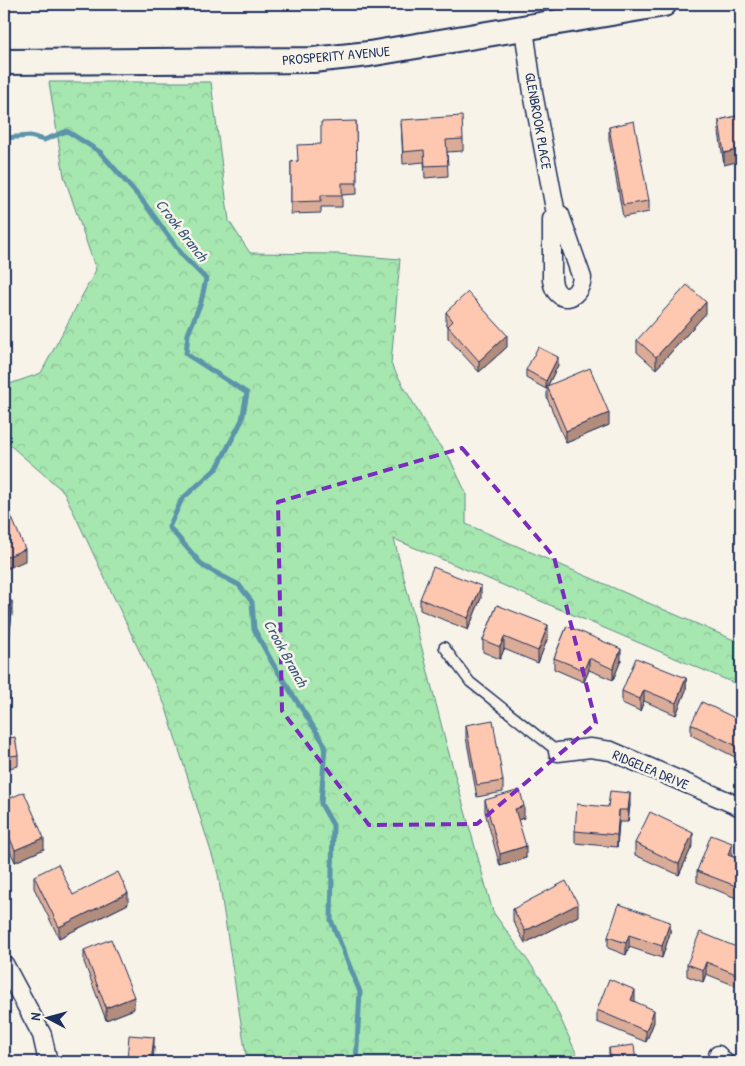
<svg xmlns="http://www.w3.org/2000/svg" width="745" height="1066" viewBox="0 0 745 1066" font-family="'Patrick Hand',sans-serif">
	<style>
		.forest { fill: url(#forest-crowns); stroke: #608a86 }
		.lines { fill: none; stroke-linecap: round; stroke-linejoin: round }
		.stream { stroke: #5b94aa; stroke-width: 5 }
		.service-casing { stroke: #1b2f5e; stroke-width: 12 }
		.minor-casing { stroke: #1b2f5e; stroke-width: 21 }
		.secondary-casing { stroke: #1b2f5e; stroke-width: 28 }
		.service { stroke: #f7f3e8; stroke-width: 9 }
		.minor { stroke: #f7f3e8; stroke-width: 18 }
		.secondary { stroke: #f7f3e8; stroke-width: 24 }
		.wall { fill: #daac97; stroke: #1b2f5e }
		.shaded-wall { fill: #b28c7b; stroke: #1b2f5e }
		.building { fill: #fec8b0; stroke: #1b2f5e }
		.marked { fill: none; stroke: #7b2cbf; stroke-width: 4; stroke-dasharray: 10 6; stroke-linejoin: round }
		.labels { text-anchor: middle; dominant-baseline: central; stroke-width: 5; stroke-linejoin: round; paint-order: stroke }
		.street-label { font-size: 14px; fill: #1b2f5e; stroke: #f7f3e8 }
		.water-label { font-size: 15px; font-style: italic; fill: #36597e; stroke: #f7f3e8 }
	</style>
	<defs>
		<pattern id="forest-crowns" width="20" height="18" patternUnits="userSpaceOnUse" patternTransform="scale(1.25)"><rect width="20" height="18" fill="#a6e6af"/><path d="M2 6a3 3 0 1 1 6 0M12 15a3 3 0 1 1 6 0" fill="none" stroke="#8ec699"/></pattern>
	</defs>
	<rect width="100%" height="100%" fill="#f7f3e8"/>
	<filter id="ink" filterUnits="userSpaceOnUse"><feTurbulence type="fractalNoise" baseFrequency=".02" numOctaves="2"/><feDisplacementMap in="SourceGraphic" scale="10" xChannelSelector="R" yChannelSelector="G"/><feConvolveMatrix kernelMatrix="1 2 1 2 8 2 1 2 1" color-interpolation-filters="sRGB"/></filter>
	<g filter="url(#ink)">
		<path class="forest" d="M49 82H211L229 221 250 253 338 254 400 259 391 364 432 436 449 457 466 493V524L741 643V686L394 539 445 739 493 912 546 986 580 1062H247L218 874 165 705 64 492 4 440V386L41 373 96 270 64 176Z"/>
		<g class="lines">
			<path class="stream" d="M4 138 30 136 44 140 67 131 100 152 142 200 183 256 206 279 201 302 188 334 186 354 247 393 242 420 217 468 182 499 169 527 203 566 239 585 252 602 254 629 273 664 325 745 321 804 333 825 331 920 360 992 356 1062"/>
			<g class="service-casing">
				<path id="service" d="M444 647 470 682 558 752"/>
			</g>
			<g class="minor-casing">
				<path id="minor" d="M524 29 533 93 556 214
					M556 214 560 215 582 278C579 301 556 305 552 280V219Z
					M558 752 590 748 611 751 741 807
					M4 964 42 1035 48 1062
					M718 1055 724 1062"/>
			</g>
			<g class="secondary-casing">
				<path id="secondary" d="M4 62 313 60 369 54 664 4"/>
			</g>
			<use href="#service" class="service"/>
			<use href="#minor" class="minor"/>
			<use href="#secondary" class="secondary"/>
		</g>
		<path class="wall" d="M741 115 724 165 719 132V120Z
			M401 120 463 139V151L447 152 448 176 425 178 424 162 403 164Z
			M356 121 357 194 342 195V207H321V213L291 214V162L298 161 321 144Z
			M609 127 649 201V212L623 217 609 139Z
			M446 312 507 347 479 372 448 338V326L446 324Z
			M706 313 656 369 637 352V340Z
			M558 365 548 385 609 425 566 443 547 398V388L546 389 526 378V370Z
			M481 598 468 630 420 610V599Z
			M4 600 12 613 6 667H4Z
			M497 605 548 637 538 663 504 649 500 659 483 652V640Z
			M567 626 621 660 613 680 589 670 584 682 554 669V658Z
			M686 678V690L676 715 644 701 640 711 622 703V691Z
			M741 721V760L691 735V724Z
			M466 725 503 781V792L477 797 466 737Z
			M4 739 18 755V766L4 769Z
			M485 800 524 818 518 820 526 858 500 866 485 812Z
			M4 801 44 849 15 862 4 837Z
			M630 805 628 822H619L617 847 575 843V831L608 807Z
			M635 843 693 844 679 875 635 855Z
			M732 855V856L741 860V900L697 882V871Z
			M34 876 73 895 128 904 59 938 34 888Z
			M513 909 578 916 525 943 513 921Z
			M670 922V933L662 958 629 947 626 955 608 948V937Z
			M741 949V988L706 974 703 982 687 976V964Z
			M84 950 134 1009 106 1020 84 962Z
			M635 1001V1002L654 1022 646 1042 597 1022V1010Z
			M609 1048 636 1062H609Z"/>
		<path class="shaded-wall" d="M741 149V161L724 165V153Z
			M706 302V313L656 369V357Z
			M507 335V347L479 372V361Z
			M558 357V365L546 389V381Z
			M609 413V425L566 443V431Z
			M25 549V561L4 570V558Z
			M481 586V598L468 630V618Z
			M12 601V613L6 667V656Z
			M548 625V637L538 663V651Z
			M504 637V649L500 659V647Z
			M621 649V660L613 680V669Z
			M589 658V670L584 682V670Z
			M686 678V690L676 715V703Z
			M644 690V701L640 711V699Z
			M630 793V805L628 822V810Z
			M524 806V818L515 821V809Z
			M619 810V822L617 847V835Z
			M693 833V844L679 875V864Z
			M44 838V849L15 862V850Z
			M732 843V855L728 866V855Z
			M526 846V858L500 866V854Z
			M128 893V904L59 938V927Z
			M578 904V916L525 943V931Z
			M670 922V933L662 958V946Z
			M629 935V947L626 955V943Z
			M706 962V974L703 982V970Z
			M635 990V1001L631 1012V1000Z
			M134 997V1009L106 1020V1008Z
			M654 1010V1022L646 1042V1031Z
			M154 1037V1049L153 1062H151Z"/>
		<path class="building" d="M741 115V149L724 153 719 120Z
			M462 116 463 139 446 140 448 165 425 166 424 150 403 152 401 120Z
			M356 121 357 183H342V195H321V201L291 202V162L298 161 297 145 321 144V122Z
			M634 121 649 201 623 205 609 127Z
			M687 285 706 302 656 357 637 340Z
			M468 292 507 335 479 361 448 326 453 321 446 312Z
			M538 347 558 357 546 381 526 370Z
			M590 368 609 413 566 431 547 386Z
			M4 499 25 549 4 558Z
			M433 567 481 586 468 618 420 599Z
			M4 600 12 601 6 656 4 655Z
			M497 605 548 625 538 651 504 637 500 647 483 640Z
			M567 626 621 649 613 669 589 658 584 670 554 658Z
			M636 658 686 678 676 703 644 690 640 699 622 691Z
			M702 702 741 721V748L691 724Z
			M493 720 503 781 477 785 466 725Z
			M15 737 18 755 4 757V739Z
			M520 790 524 806 515 809 526 846 500 854 485 800Z
			M610 791 630 793 628 810H619L617 835 575 831 577 804 608 807Z
			M24 792 44 838 15 850 4 825V801Z
			M650 812 693 833 679 864 635 843Z
			M711 835 732 843 728 855 741 860V888L697 871Z
			M58 864 73 895 118 872 128 893 59 927 34 876Z
			M566 881 578 904 525 931 513 909Z
			M619 904 670 922 662 946 629 935 626 943 608 937Z
			M700 932 741 949V976L706 962 703 970 687 964Z
			M111 939 134 997 106 1008 84 950Z
			M609 979 635 990 631 1000 654 1010 646 1031 597 1010Z
			M129 1035 154 1037 151 1062H112L113 1058 127 1060Z
			M634 1045 636 1062H611L609 1048Z"/>
	</g>
	<path class="marked" d="M462 448 554 557 596 723 477 824 369 825 282 711 278 502Z"/>
	<g class="labels">
		<g class="street-label">
			<text transform="translate(336 55) rotate(-5)">PROSPERITY AVENUE</text>
			<text transform="translate(539 121) rotate(80)">GLENBROOK PLACE</text>
			<text transform="translate(651 769) rotate(23)">RIDGELEA DRIVE</text>
		</g>
		<g class="water-label">
			<text transform="translate(182 230) rotate(52)">Crook Branch</text>
			<text transform="translate(286 653) rotate(61)">Crook Branch</text>
		</g>
	</g>
	<rect width="745" height="1066" fill="none" stroke="#f7f3e8" stroke-width="20"/>
	<rect x="10" y="10" width="725" height="1046" fill="none" stroke="#1b2f5e" stroke-width="2" filter="url(#ink)"/>
	<g transform="translate(48 1018) rotate(276)" stroke="#f7f3e8" stroke-width="4" paint-order="stroke">
	<path d="M0-4L9 19L0 12L-9 19Z" fill="#1b2f5e"/>
	<text y="-8" font-size="14" font-weight="bold" text-anchor="middle" fill="#1b2f5e">N</text>
	</g>
</svg>
